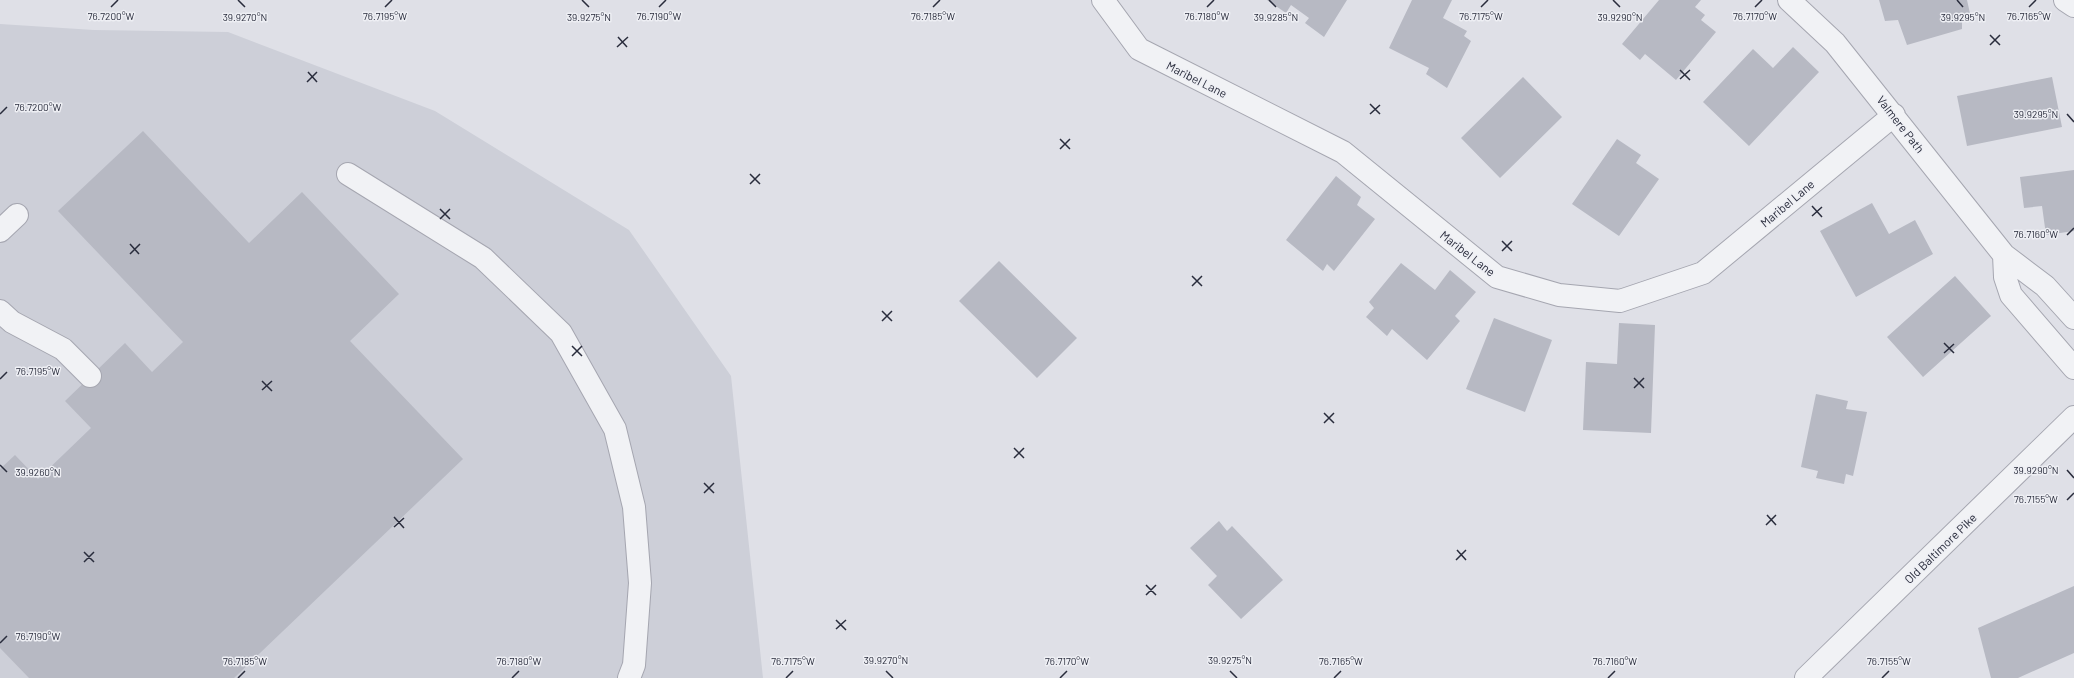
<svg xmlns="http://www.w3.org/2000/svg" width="2074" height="678" viewBox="0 0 2074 678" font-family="Barlow,sans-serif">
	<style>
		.built { fill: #cdcfd8 }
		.building { fill: #b7b9c3 }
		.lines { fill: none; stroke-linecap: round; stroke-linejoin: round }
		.minor-casing { stroke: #a5a6b0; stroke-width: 24 }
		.minor { stroke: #f1f2f5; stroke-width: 22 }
		.ticks { fill: none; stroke: #292c3c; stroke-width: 1.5 }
		.labels { text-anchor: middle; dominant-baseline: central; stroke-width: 3; stroke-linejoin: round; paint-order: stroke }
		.street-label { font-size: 12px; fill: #292c3c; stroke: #eeeff4 }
		.ticks-label { font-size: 10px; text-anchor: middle; fill: #292c3c; stroke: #eeeff4; stroke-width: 3; stroke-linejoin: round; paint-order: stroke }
	</style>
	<rect width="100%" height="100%" fill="#dfe0e7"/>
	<path class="built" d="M0 24 94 30 228 32 435 111 629 230 731 376 763 678H0Z"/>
	<path class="building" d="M1267 0H1347L1324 37 1305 23 1309 18 1291 5 1286 13Z
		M1412 0H1452L1443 18 1467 31 1464 36 1471 41 1447 88 1426 74 1429 68 1389 48Z
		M1659 0H1701L1695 7 1705 15 1701 20 1716 32 1676 80 1645 54 1640 60 1622 44Z
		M1879 0H1967L1971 18 1962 20V29L1907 45 1898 20 1885 21Z
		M1793 47 1819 72 1749 146 1703 102 1753 49 1773 68Z
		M1523 77 1562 117 1500 178 1461 138Z
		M2052 77 2062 127 1967 146 1957 96Z
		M143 131 249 243 302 192 399 294 350 341 463 459 234 678H29L0 648V469L15 455 38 479 91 428 65 401 125 343 152 372 183 342 58 211Z
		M1617 139 1641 155 1636 163 1659 179 1619 236 1572 204Z
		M2074 170V231L2046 235 2042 206 2024 208 2020 177Z
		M1336 176 1361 197 1357 205 1375 219 1334 271 1327 264 1323 271 1286 240Z
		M1872 203 1889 234 1915 220 1933 254 1856 297 1820 231Z
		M999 261 1077 338 1037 378 959 301Z
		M1401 263 1435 290 1450 270 1476 292 1455 316 1460 321 1427 360 1392 329 1387 336 1366 317 1374 308 1369 302Z
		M1955 276 1991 316 1923 377 1887 337Z
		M1494 318 1552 340 1525 412 1466 389Z
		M1619 323 1655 325 1651 433 1583 430 1586 362 1617 364Z
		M1816 394 1848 401 1846 409 1867 412 1853 476 1846 474 1844 484 1816 478 1818 471 1801 467Z
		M1219 521 1227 531 1232 526 1283 580 1241 619 1208 585 1217 576 1190 548Z
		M2074 586V653L2018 678H1991L1978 628Z"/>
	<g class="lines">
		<g class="minor-casing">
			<path id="minor" d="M1103 0 1139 49 1343 152 1497 277 1559 295 1620 301 1703 273 1894 115
				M1789 0 1835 43 2004 255 2045 286 2074 318
				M2065 0 2074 6
				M348 174 483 258 561 333 615 429 634 507 640 583 634 665 629 678
				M0 231 17 215
				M2004 255 2005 277 2011 295 2074 368
				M0 311 12 322 63 349 90 376
				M1806 678 2074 417"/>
		</g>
		<use href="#minor" class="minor"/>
	</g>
	<path class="ticks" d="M238 0 245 7M582 0 589 7M1269 0 1276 7M1613 0 1620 7M1957 0 1963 7M111 7 118 0M385 7 392 0M659 7 666 0M933 7 940 0M1207 7 1214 0M1481 7 1488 0M1755 7 1762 0M2029 7 2036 0M1990 35 2000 45M618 37 627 47M1990 45 2000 35M617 47 628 37M1680 70 1690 80M308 72 317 82M1680 79 1690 70M307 82 317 72M1370 104 1380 114M0 114 7 107M1370 114 1380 105M2067 114 2074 122M1060 139 1070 149M1060 149 1070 139M750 174 760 184M750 184 760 174M1812 206 1822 217M440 209 450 219M1812 216 1822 207M440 219 450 209M2067 235 2074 228M1502 241 1512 251M130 244 139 254M1502 251 1512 241M130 254 140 244M1192 276 1202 286M1192 286 1202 276M882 311 892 321M882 321 892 311M1944 343 1954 353M572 346 582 356M1944 353 1954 344M572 356 582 346M1634 378 1644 388M0 379 7 372M262 381 272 391M1634 388 1644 378M262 390 272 381M1324 413 1334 423M1324 423 1334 413M1014 448 1024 458M1014 458 1024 448M0 465 7 472M2067 470 2074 478M704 483 714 493M704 493 714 483M2067 500 2074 493M1767 515 1776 525M394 517 404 528M1766 525 1776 515M394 527 404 518M1457 550 1466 560M84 552 94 562M1456 560 1466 550M84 562 94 552M1146 585 1156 595M1146 595 1156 585M836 620 846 630M836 629 846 620M0 643 7 636M886 671 893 678M1230 671 1237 678M238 678 245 671M512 678 519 671M786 678 793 671M1060 678 1067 671M1334 678 1341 671M1608 678 1615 671M1882 678 1889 671"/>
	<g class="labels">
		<g class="street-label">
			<text transform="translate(1197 79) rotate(27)">Maribel Lane</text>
			<text transform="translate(1901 124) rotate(52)">Valmere Path</text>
			<text transform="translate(1787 203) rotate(-40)">Maribel Lane</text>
			<text transform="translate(1468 253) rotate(38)">Maribel Lane</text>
			<text transform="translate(1940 548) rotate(-44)">Old Baltimore Pike</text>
		</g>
	</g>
	<g class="ticks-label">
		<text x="111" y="20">76.7200°W</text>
		<text x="385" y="20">76.7195°W</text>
		<text x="659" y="20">76.7190°W</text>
		<text x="933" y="20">76.7185°W</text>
		<text x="1207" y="20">76.7180°W</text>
		<text x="1481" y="20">76.7175°W</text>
		<text x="1755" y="20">76.7170°W</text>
		<text x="2029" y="20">76.7165°W</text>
		<text x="245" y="21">39.9270°N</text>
		<text x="589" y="21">39.9275°N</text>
		<text x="1276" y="21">39.9285°N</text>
		<text x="1620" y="21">39.9290°N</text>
		<text x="1963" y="21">39.9295°N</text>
		<text x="38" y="111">76.7200°W</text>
		<text x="2036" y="118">39.9295°N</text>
		<text x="2036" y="238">76.7160°W</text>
		<text x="38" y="375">76.7195°W</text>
		<text x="2036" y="474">39.9290°N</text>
		<text x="38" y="476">39.9260°N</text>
		<text x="2036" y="503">76.7155°W</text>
		<text x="38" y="640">76.7190°W</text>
		<text x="886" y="664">39.9270°N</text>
		<text x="1230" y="664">39.9275°N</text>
		<text x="245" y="665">76.7185°W</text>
		<text x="519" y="665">76.7180°W</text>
		<text x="793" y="665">76.7175°W</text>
		<text x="1067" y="665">76.7170°W</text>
		<text x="1341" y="665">76.7165°W</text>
		<text x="1615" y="665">76.7160°W</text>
		<text x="1889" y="665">76.7155°W</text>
	</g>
</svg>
